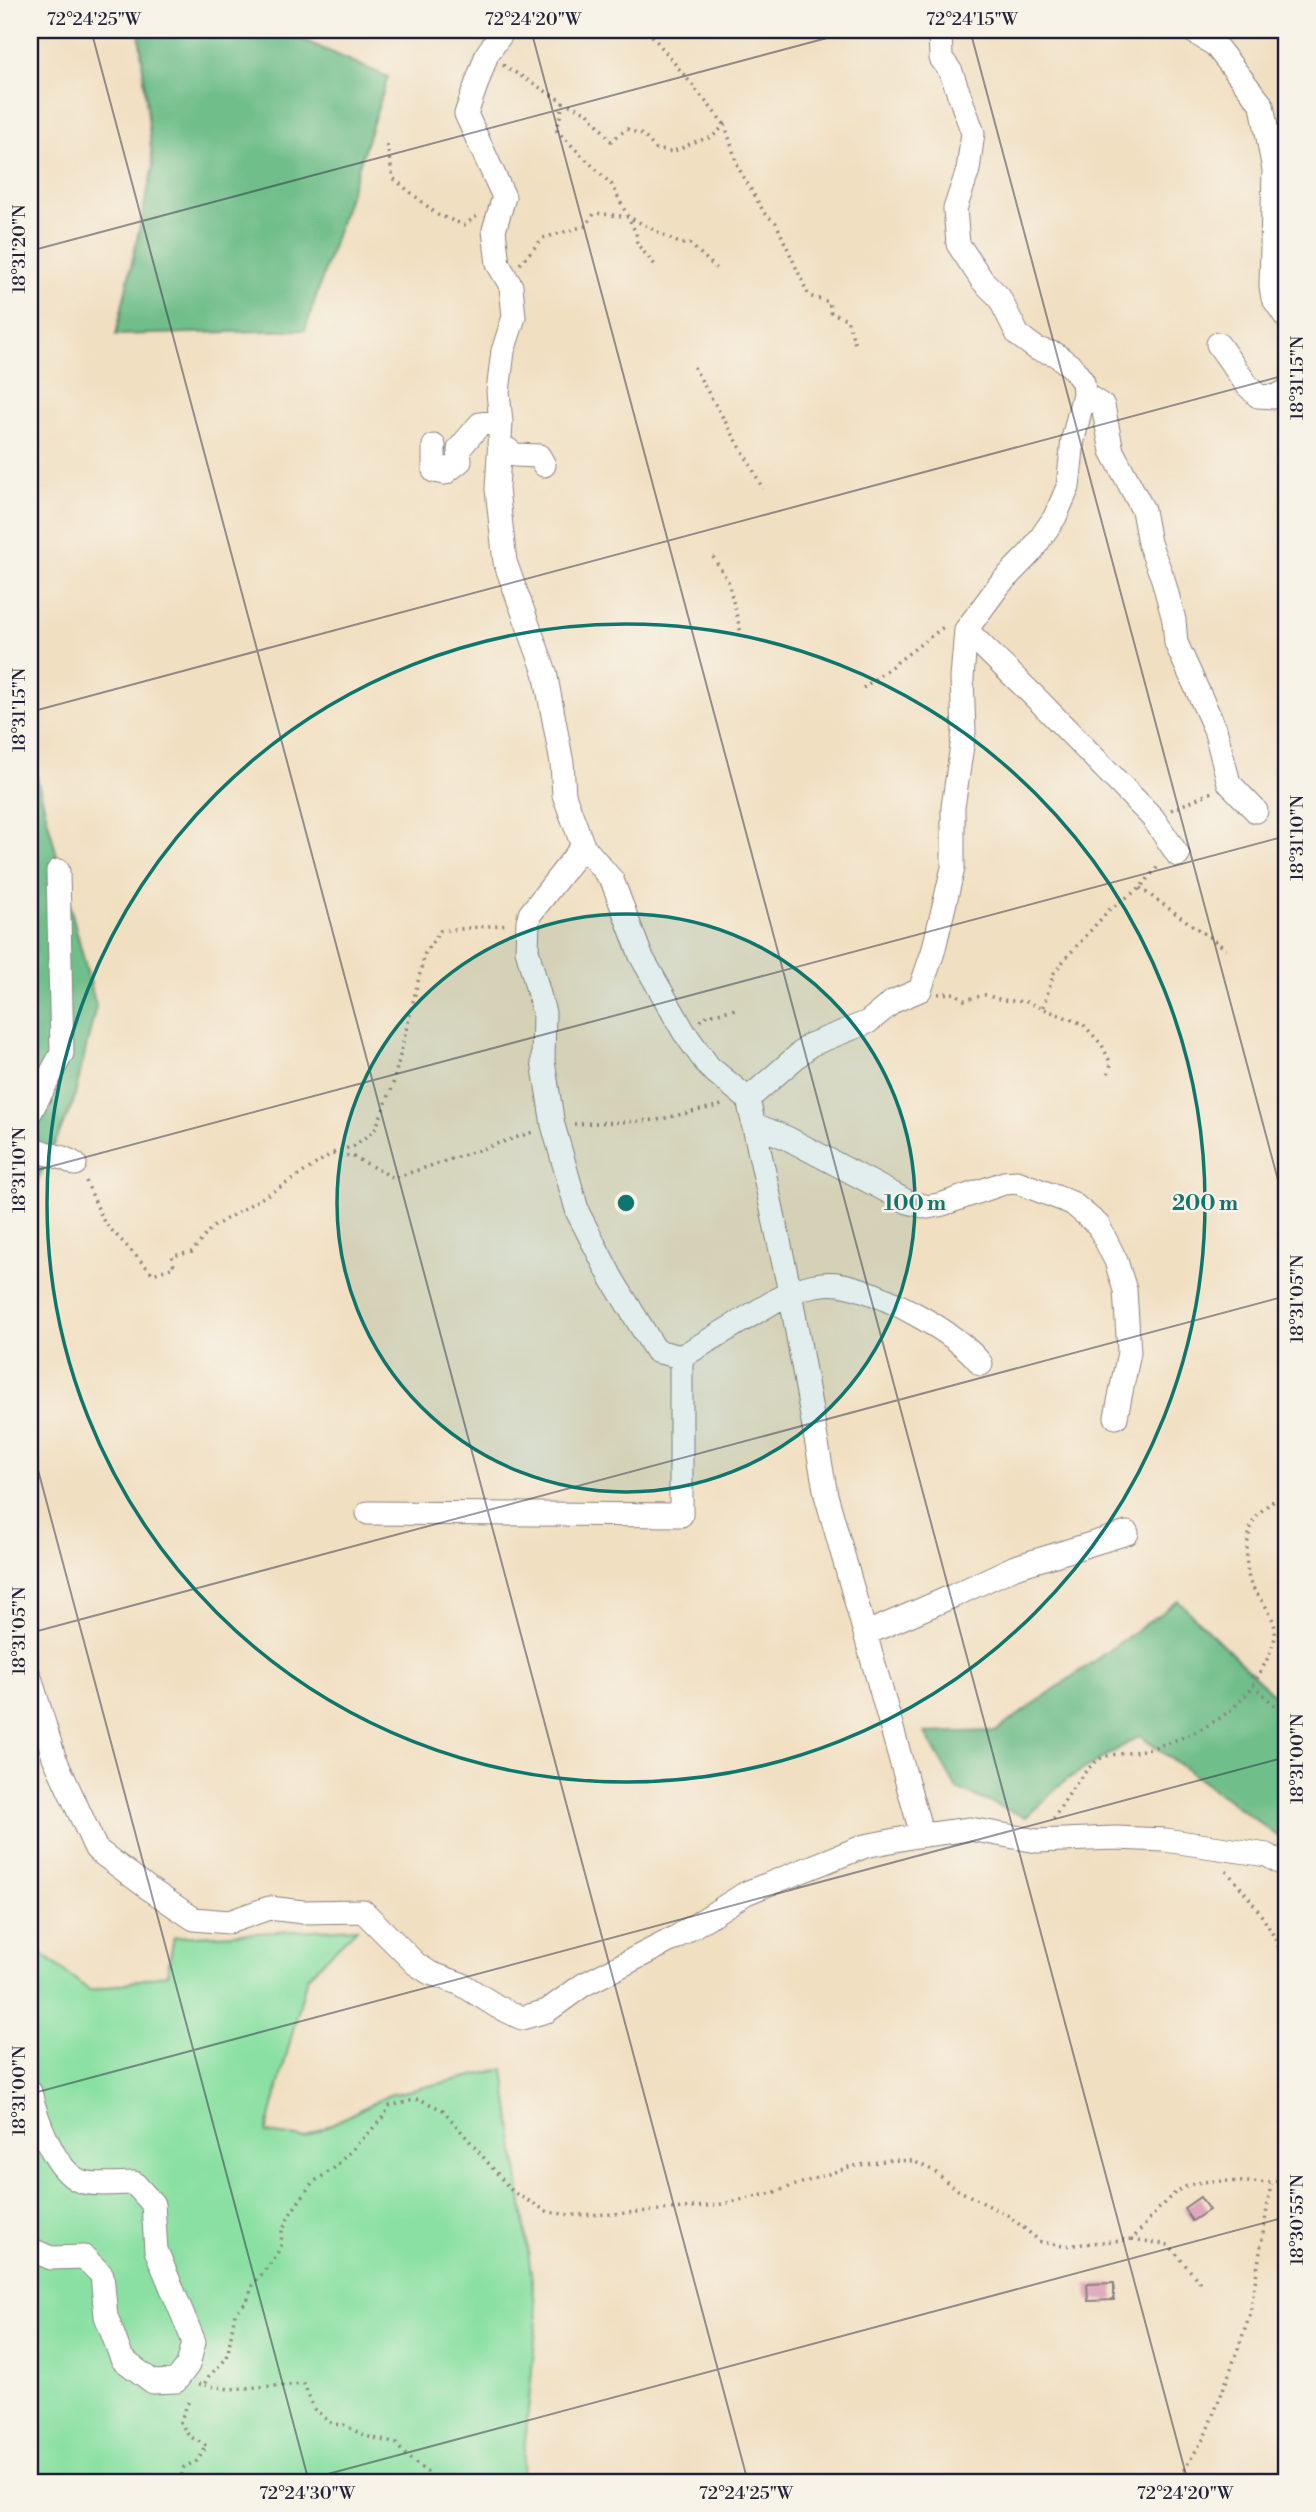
<svg xmlns="http://www.w3.org/2000/svg" width="1316" height="2512" viewBox="0 0 1316 2512" font-family="'Libre Bodoni',serif">
	<style>
		.green { fill: #8ae0a3; stroke: #56816f; stroke-width: 2 }
		.forest { fill: #6fbe89; stroke: #487062; stroke-width: 2 }
		.lines { fill: none; stroke-linecap: round; stroke-linejoin: round }
		.stream { stroke: #62a3d6; stroke-width: 6 }
		.building { fill: #da97b4 }
		.minor-casing { stroke: #8a807e; stroke-width: 25 }
		.path { stroke: #8a807e; stroke-width: 3.5; stroke-dasharray: 2 5; stroke-linecap: butt }
		.minor { stroke: #fff; stroke-width: 23 }
		.ticks { fill: none; stroke: #22223b; stroke-width: 2; stroke-opacity: 0.45 }
		.ring { fill: none; stroke: #0f766e; stroke-width: 3.5 }
		.centre { fill: #0f766e; stroke: #f7f3e8; stroke-width: 3.5 }
		.ring-label { font-size: 21px; text-anchor: middle; font-weight: bold; fill: #0f766e; stroke: #f7f3e8; stroke-width: 5; stroke-linejoin: round; paint-order: stroke }
		.neatline { fill: none; stroke: #22223b; stroke-width: 2.5 }
		.ticks-label { font-size: 18px; text-anchor: middle; fill: #22223b }
	</style>
	<rect width="100%" height="100%" fill="#f7f3e8"/>
	<filter id="ink" filterUnits="userSpaceOnUse"><feTurbulence type="fractalNoise" baseFrequency=".0143" numOctaves="2"/><feDisplacementMap in="SourceGraphic" scale="14" xChannelSelector="R" yChannelSelector="G"/><feConvolveMatrix kernelMatrix="1 2 1 2 8 2 1 2 1" color-interpolation-filters="sRGB"/></filter>
	<filter id="wash" filterUnits="userSpaceOnUse"><feTurbulence type="fractalNoise" baseFrequency=".00686" numOctaves="4" result="noise"/><feDisplacementMap in="SourceGraphic" scale="28" xChannelSelector="R" yChannelSelector="G"/><feGaussianBlur stdDeviation="1.57" result="paint"/><feColorMatrix in="noise" values="0 0 0 0 0 0 0 0 0 0 0 0 0 0 0 0 0 1.4 0 .05"/><feComposite in="paint" operator="in"/></filter>
	<g filter="url(#wash)">
		<rect width="100%" height="100%" fill="#f1dfc1"/>
		<path class="green" d="M357 1928 307 1977 266 2133 304 2138 389 2095 504 2069 537 2319 521 2482H30V1945L90 1991 167 1974 174 1937Z"/>
		<path class="forest" d="M139 30H288L287 33 388 77 305 330 116 335 153 167Z
			M36 775 96 1006 73 1103 30 1198V781Z
			M1178 1601 1275 1696H1286V1842L1140 1736 1066 1780 1026 1817 957 1789 925 1733 996 1731Z"/>
		<g class="lines">
			<path class="stream" d="M1269 30 1286 46"/>
		</g>
		<g id="blocks">
			<path class="building" d="M1200 2197 1209 2210 1192 2221 1184 2208Z
				M1114 2283V2300L1088 2301 1087 2284Z"/>
		</g>
	</g>
	<g filter="url(#ink)">
		<use href="#blocks" fill-opacity="0" stroke="#8a807e" stroke-width="2"/>
		<g class="lines">
			<g class="minor-casing">
				<path id="minor" d="M504 30 487 54 466 114 504 197 494 230 498 264 511 286 514 317 503 351 498 392 501 422 497 489 505 562 545 672 562 763 564 795 583 846 612 880 641 956 684 1032 709 1067 748 1099 790 1292C805 1287 821 1282 838 1284 878 1290 957 1332 981 1364
					M1191 30 1215 45 1262 105 1274 170 1271 286 1273 298 1286 317
					M1218 344 1247 385 1258 396 1275 397 1286 391
					M1084 394 1103 406 1112 451 1143 510 1149 543 1163 579 1174 620 1176 643 1215 729 1229 783 1256 811
					M499 443 515 455 539 456 544 465
					M434 446V471L445 473 460 461 459 449 480 424 501 422
					M966 630 1038 700 1153 818 1178 855
					M583 846 530 914 528 921 527 950 544 1013 543 1061 553 1125 578 1213 612 1279 656 1351 681 1357 790 1292 826 1495 922 1835
					M748 1099 810 1045 868 1022 894 1001 920 990 933 952 953 868V807L964 732 962 678 966 630 1000 584 1031 552 1055 517 1068 487 1073 439 1084 394 1083 382 1072 367 1055 354 1037 349 1018 335 999 297 982 280 958 244 955 209 968 170 973 133 951 72 941 58 940 30
					M30 1113 62 1053 58 871
					M753 1124 787 1138 908 1202 928 1207 943 1204 1004 1183 1017 1182 1072 1203 1098 1225 1116 1261 1125 1290 1129 1352 1116 1417
					M30 1146C46 1157 59 1153 75 1164
					M368 1513 681 1515V1357
					M865 1634 953 1596 1015 1567 1127 1533
					M30 1677 54 1757 96 1849 148 1888 194 1919 229 1922 269 1908 303 1912 363 1911 416 1964 430 1973 461 1984 498 2007 522 2018 547 2011 583 1985 675 1938 746 1893 865 1846 916 1836 970 1829 1037 1841 1115 1838 1165 1840 1267 1855 1286 1866
					M30 2092C36 2117 54 2170 80 2181 92 2186 121 2183 134 2183L153 2204 156 2250 194 2342 188 2365 176 2381 153 2382 122 2359 106 2316 102 2275 84 2257 51 2258 30 2249"/>
			</g>
			<path class="path" d="M650 30 649 32 725 125
				M503 65 563 102 588 113 611 141 627 129 643 135 656 149 672 152 697 141 712 137 725 125 738 167 765 214 776 223 809 296 829 302 831 313 847 319 856 347
				M563 102 557 131 612 185 636 233 637 244 656 266
				M387 145 393 178 438 215 464 225 477 216
				M520 264 543 238 585 226 595 213 629 217 681 244H690L716 268
				M694 367C716 408 742 447 763 489
				M713 557 728 581 741 633
				M863 688 946 625
				M1171 810 1212 792
				M1140 888 1226 949
				M938 994 955 993 964 1000 985 995 1002 1000 1026 1002 1083 1024 1102 1045 1111 1064 1107 1077
				M1043 1007 1054 973 1065 959 1109 910 1140 888 1160 864
				M700 1021 708 1015 736 1009
				M574 1124 657 1120 722 1105
				M333 1153 354 1146 375 1130 392 1088 425 953 440 931 509 924
				M86 1181 104 1222 153 1274 174 1267 172 1256 192 1252 211 1228 292 1180 331 1154 352 1156 394 1178 536 1131
				M1253 1685 1286 1716
				M1053 1819C1066 1800 1079 1774 1098 1760 1108 1753 1127 1754 1139 1751 1181 1741 1232 1721 1255 1682 1263 1666 1277 1646 1275 1628 1272 1612 1260 1599 1252 1586 1244 1572 1246 1539 1252 1524 1258 1510 1275 1500 1286 1491
				M1226 1871C1252 1899 1275 1930 1286 1967
				M1132 2239 1169 2245 1201 2284
				M199 2384 204 2385 209 2376 227 2358 235 2313 247 2301 253 2285 276 2256 281 2245 282 2230 292 2211 312 2183 333 2169 380 2121 390 2106 419 2099 443 2110 513 2192 548 2212 570 2215 615 2214 717 2205 772 2193 849 2167 890 2160 913 2161 934 2171 954 2188 1009 2216 1041 2242 1063 2246 1132 2239C1144 2227 1165 2199 1178 2191 1206 2171 1253 2189 1286 2179
				M205 2385 229 2389 304 2384 314 2409 332 2424 344 2425 365 2436 397 2444C405 2458 428 2472 441 2482
				M180 2482 184 2467 197 2461 207 2446 189 2436 180 2422 189 2401 187 2398
				M1176 2482 1204 2438 1228 2377 1250 2314 1271 2184"/>
			<use href="#minor" class="minor"/>
		</g>
	</g>
	<path class="ticks" d="M91 30 748 2482M531 30 1188 2482M970 30 1286 1210M30 251 857 30M30 712 1286 375M30 1172 1286 836M30 1440 309 2482M30 1633 1286 1296M30 2094 1286 1757M298 2482 1286 2217"/>
	<circle cx="626" cy="1203" r="289" fill="#0f766e" fill-opacity=".12"/>
	<g class="ring">
		<circle cx="626" cy="1203" r="289"/>
		<circle cx="626" cy="1203" r="579"/>
	</g>
	<circle cx="626" cy="1203" r="10" class="centre"/>
	<g class="ring-label">
		<text x="915" y="1210">100 m</text>
		<text x="1205" y="1210">200 m</text>
	</g>
	<rect width="1316" height="2512" fill="none" stroke="#f7f3e8" stroke-width="77"/>
	<rect x="38" y="38" width="1240" height="2436" class="neatline"/>
	<g class="ticks-label">
		<text x="94" y="25">72°24'25"W</text>
		<text x="533" y="25">72°24'20"W</text>
		<text x="972" y="25">72°24'15"W</text>
		<text transform="translate(19 249) rotate(-90)" y="6">18°31'20"N</text>
		<text transform="translate(1297 378) rotate(-90)" y="6">18°31'15"N</text>
		<text transform="translate(19 710) rotate(-90)" y="6">18°31'15"N</text>
		<text transform="translate(1297 838) rotate(-90)" y="6">18°31'10"N</text>
		<text transform="translate(19 1170) rotate(-90)" y="6">18°31'10"N</text>
		<text transform="translate(1297 1299) rotate(-90)" y="6">18°31'05"N</text>
		<text transform="translate(19 1631) rotate(-90)" y="6">18°31'05"N</text>
		<text transform="translate(1297 1759) rotate(-90)" y="6">18°31'00"N</text>
		<text transform="translate(19 2091) rotate(-90)" y="6">18°31'00"N</text>
		<text transform="translate(1297 2220) rotate(-90)" y="6">18°30'55"N</text>
		<text x="307" y="2499">72°24'30"W</text>
		<text x="746" y="2499">72°24'25"W</text>
		<text x="1185" y="2499">72°24'20"W</text>
	</g>
</svg>
